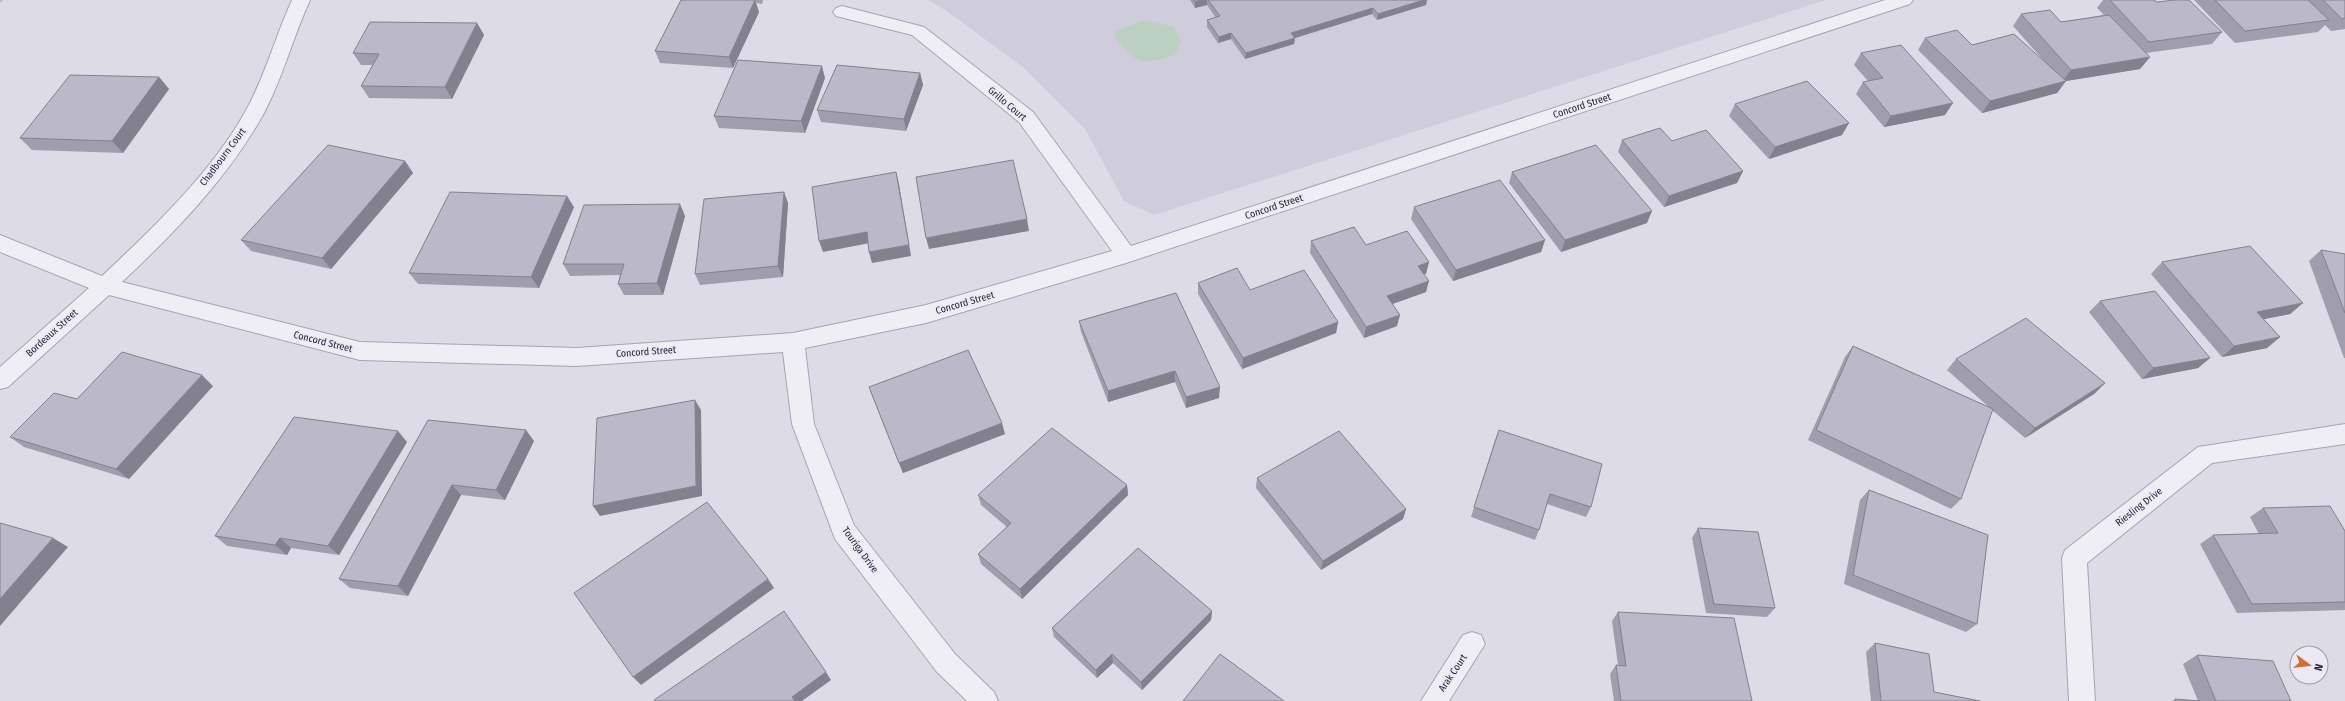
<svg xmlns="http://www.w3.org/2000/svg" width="2345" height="701" viewBox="0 0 2345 701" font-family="'Fira Sans Condensed',sans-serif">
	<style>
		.built { fill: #cfcddb }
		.green { fill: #bcd0c1 }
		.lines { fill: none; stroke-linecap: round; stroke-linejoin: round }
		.street-casing { stroke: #a6a4b3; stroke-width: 2 }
		.path { stroke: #b7b6c1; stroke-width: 2; stroke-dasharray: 2.5 2.5; stroke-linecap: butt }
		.street { fill: #efeef5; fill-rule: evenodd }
		.wall { fill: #a09ead }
		.shaded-wall { fill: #82818d }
		.building { fill: #bab8c9; stroke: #82818d }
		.labels { text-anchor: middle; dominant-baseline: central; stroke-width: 3.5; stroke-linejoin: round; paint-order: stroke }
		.street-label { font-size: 10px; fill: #28253d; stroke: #ebeaf4 }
	</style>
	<rect width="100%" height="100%" fill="#dcdbe6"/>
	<path class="built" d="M928 0H1826L1154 215 1124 201 1085 129 1024 68 948 12Z"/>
	<path class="green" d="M1142 21 1173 26 1181 40 1176 54C1141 67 1137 63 1114 37L1115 31Z"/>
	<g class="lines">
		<g class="street-casing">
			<path id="street" d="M292 0H310C293 37 283 77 264 113 229 177 175 232 122 282L360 342 577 348 793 333 926 305 1112 251 1019 122 912 35 836 16 833 12 836 8 842 6 924 27 1033 112 1131 246 1885 0H1913L1910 4 1126 263 926 323 805 348 814 424 854 525 955 654 994 692 998 701H967L937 672 835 539 792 424 783 352 577 366 360 360 109 295 8 387 0 389V367L89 288 0 252V235L102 276C152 229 212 172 245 112 265 77 275 37 292 0Z
				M2345 424V444L2212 463 2087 563 2095 701H2069L2062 558 2065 550 2198 447Z
				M1472 632 1481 635 1485 644 1449 701H1421L1463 635Z"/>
		</g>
		<path class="path" d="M0 1 4 0"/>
		<use href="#street" class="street"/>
	</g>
	<path class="wall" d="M681 0H763L762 4 756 3 759 12 733 68 660 63 655 51Z
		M1190 0H1427L1426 5 1377 20 1372 14 1295 38 1294 44 1245 59 1231 39 1218 43 1207 27V20L1216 18 1207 5 1195 8Z
		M2103 0H2154L2157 2 2222 32 2212 44 2146 53 2150 57 2140 69 2066 81 2057 93 1982 113 1918 50 1925 38 1972 45 2043 60 2013 26 2021 14 2061 22 2104 15 2097 8Z
		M2194 0H2345V29L2331 31 2325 25 2318 32 2235 43Z
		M477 23 484 35 452 99 369 98 361 86 373 65H361L353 53Z
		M1861 53 1945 115 1884 127 1856 94 1863 82 1868 81 1854 65Z
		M920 73 923 85 906 131 821 122 817 110Z
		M159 77 169 89 123 153 32 150 20 138Z
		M825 78 805 133 719 128 714 116Z
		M1735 104 1842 135 1769 159 1729 116Z
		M1622 140 1672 141 1743 171 1737 183 1664 207 1618 152Z
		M405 161 413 173 331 269 251 251 241 240Z
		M1512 172 1647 223 1561 252 1509 183Z
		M788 203 783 277 700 285 695 274Z
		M574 207 539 288 418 284 409 273Z
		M1414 207 1545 240 1541 252 1453 281 1411 219Z
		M685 216 663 295H624L618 284 620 275 570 276 563 264Z
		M1311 241 1366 245 1426 274H1424L1426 292 1392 304 1397 326 1364 338 1310 253Z
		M2321 250 2345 254V358H2344L2309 261Z
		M2162 262 2303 303 2290 314 2263 319 2280 337 2267 348 2222 357 2151 274Z
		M1198 283 1250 290 1338 322 1336 333 1242 369 1198 294Z
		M1176 293 1219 398 1186 408 1175 382 1108 402 1081 332 1079 321Z
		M2100 301 2210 358 2198 368 2142 379 2089 312Z
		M1853 346 1990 408 1947 370 1956 359 2105 383 2094 394 2025 438 1992 410 1961 499 1951 509 1808 440 1845 357Z
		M213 386 129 479 24 447 10 437Z
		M869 387 1005 434 903 473 873 398Z
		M428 420 534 441 505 500 461 495 408 596 350 588 339 579Z
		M1499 430 1591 507 1586 517 1547 504 1539 530 1535 540 1471 517 1495 440Z
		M407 442 339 555 291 548 287 555 227 546 215 536Z
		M1257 478 1406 509 1403 519 1321 570 1256 488Z
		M1127 485 1128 495 1022 599 981 564 978 554 1007 527 981 505 978 495Z
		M1869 490 1977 624 1966 632 1844 584 1860 500Z
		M2263 508 2345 531V610L2237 613 2200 544 2213 535 2259 534 2250 517Z
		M1698 528 1775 608 1767 617 1706 613 1692 538Z
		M1212 611 1211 620 1142 690 1113 663 1097 678 1054 637 1052 628Z
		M1618 612 1752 701H1614L1610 674 1616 665H1618L1612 621Z
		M1875 643 1934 692 1980 701H1871L1866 652Z
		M2197 655 2291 701H2172L2175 699 2198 701 2183 664Z"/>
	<path class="shaded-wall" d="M755 0 759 12 733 68 729 57Z
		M1201 0H1207V5L1195 8V2Z
		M1424 0H1427L1426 5 1377 20 1378 14Z
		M1373 8 1372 14 1295 38 1294 44 1245 59 1246 53 1291 33Z
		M477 23 484 35 452 99 445 87Z
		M1231 33V39L1218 43 1219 37Z
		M2150 57 2140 69 2066 81 2057 93 1982 113 1990 101 2062 82 2071 70Z
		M822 66 825 78 805 133 801 121Z
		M920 73 923 85 906 131 904 119Z
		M159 77 169 89 123 153 112 141Z
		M1953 103 1945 115 1884 127 1891 116Z
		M1849 123 1842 135 1769 159 1775 147Z
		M405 161 413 173 331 269 322 258Z
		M1743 171 1737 183 1664 207 1669 196Z
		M896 172 899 184 911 256 872 263 869 252Z
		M784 192 788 203 783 277 778 266Z
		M567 196 574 207 539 288 531 277Z
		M680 204 685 216 663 295 657 283Z
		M1652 211 1647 223 1561 252 1565 240Z
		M1027 219 1029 231 929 249 926 238Z
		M867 232 870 243 823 252 819 241Z
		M1545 240 1541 252 1453 281 1456 270Z
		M1429 262 1426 274 1416 277 1418 266Z
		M1429 281 1426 292 1384 307 1387 296Z
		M2303 303 2290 314 2244 323 2257 312Z
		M1400 315 1397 326 1364 338 1366 327Z
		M1338 322 1336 333 1242 369 1243 358Z
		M2280 337 2267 348 2222 357 2234 346Z
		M2210 358 2198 368 2142 379 2153 368Z
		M1175 371V382L1108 402V391Z
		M202 375 213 386 129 479 116 469Z
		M2105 383 2094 394 2025 438 2035 428Z
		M1220 387 1219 398 1186 408V397Z
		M695 400 701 410 702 496 600 516 593 506Z
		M1002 423 1005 434 903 473 899 463Z
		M526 430 534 441 505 500 496 490Z
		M398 431 407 442 339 555 328 546Z
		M452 485 461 495 408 596 398 586Z
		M1127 485 1128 495 1022 599 1020 589Z
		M1406 509 1403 519 1321 570 1323 561Z
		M53 538 68 547 0 626V599Z
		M280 538 291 548 287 555 275 545Z
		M768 579 774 588 641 685 633 677Z
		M1212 611 1211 620 1142 690 1141 682Z
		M1112 654 1113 663 1097 678 1096 670Z
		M826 672 831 680 802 701H795L792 697Z"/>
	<path class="building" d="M681 0H755L729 57 655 51Z
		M1194 0H1201L1195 2Z
		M1208 0H1424L1378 14 1373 8 1291 33 1295 38 1246 53 1231 33 1219 37 1207 20 1220 16Z
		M2110 0H2154L2157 2 2175 0H2189L2222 32 2149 42Z
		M2215 0H2308L2329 20 2245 31Z
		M2323 0H2345V18L2342 19Z
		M2050 10 2061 22 2109 15 2150 57 2071 70 2021 14Z
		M370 22 477 23 445 87 361 86 379 54 353 53Z
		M1957 30 1972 45 2014 34 2066 81 1990 101 1925 38Z
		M1901 45 1953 103 1891 116 1863 82 1883 78 1861 53Z
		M738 60 822 66 801 121 714 116Z
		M837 65 920 73 904 119 817 110Z
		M70 75 159 77 112 141 20 138Z
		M1807 81 1849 123 1775 147 1735 104Z
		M1660 128 1672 141 1706 130 1743 171 1669 196 1622 140Z
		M328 145 405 161 322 258 241 240Z
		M1596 145 1652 211 1565 240 1512 172Z
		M1013 160 1027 219 926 238 916 177Z
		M896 172 909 245 869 252 867 232 819 241 812 187Z
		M1500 180 1545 240 1456 270 1414 207Z
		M450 192 567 196 531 277 409 273Z
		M784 192 778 266 695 274 704 199Z
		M680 204 657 283 618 284 624 264H563L584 205Z
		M1354 227 1366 245 1407 231 1429 262 1418 266 1429 281 1387 296 1400 315 1366 327 1311 241Z
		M2250 246 2303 303 2257 312 2280 337 2234 346 2162 262Z
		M2321 250 2345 254V313Z
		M1237 268 1250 290 1304 270 1338 322 1243 358 1198 283Z
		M2155 291 2210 358 2153 368 2100 301Z
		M1176 293 1220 387 1186 397 1175 371 1108 391 1079 321Z
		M2026 318 2105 383 2035 428 1956 359Z
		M1853 346 1993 409 1961 499 1816 430Z
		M968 350 1002 423 899 463 869 387Z
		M122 352 202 375 116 469 10 437 54 393 77 399Z
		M695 400 696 486 593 506 597 418Z
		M294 417 398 431 328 546 280 538 275 545 215 536Z
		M428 420 526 430 496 490 452 485 398 586 339 579Z
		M1052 428 1127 485 1020 589 978 554 1011 523 978 495Z
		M1499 430 1602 464 1591 507 1550 494 1539 530 1474 507Z
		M1339 431 1406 509 1323 561 1257 478Z
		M1869 490 1988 535 1977 624 1853 575Z
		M707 502 768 579 633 677 574 593Z
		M2330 506 2345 531V602L2252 604 2213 535 2278 533 2263 508Z
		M0 523 53 538 0 599Z
		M1698 528 1758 532 1775 608 1714 604Z
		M1138 548 1212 611 1141 682 1112 654 1096 670 1052 628Z
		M784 611 826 672 792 697 795 701H655L654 700Z
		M1618 612 1734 618 1752 701H1621L1616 665 1626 666Z
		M1875 643 1929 654 1934 692 1980 701H1881Z
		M1220 654 1284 701H1183Z
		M2197 655 2273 661 2291 701H2216Z
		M2175 699 2200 701H2176Z"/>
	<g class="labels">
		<g class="street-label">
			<text transform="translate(1007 104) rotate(40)">Grillo Court</text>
			<text transform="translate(1582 106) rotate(-18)">Concord Street</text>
			<text transform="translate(223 157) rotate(-53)">Chadbourn Court</text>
			<text transform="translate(1274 207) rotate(-18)">Concord Street</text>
			<text transform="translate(965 303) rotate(-16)">Concord Street</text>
			<text transform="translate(52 333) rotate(-42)">Bordeaux Street</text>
			<text transform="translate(323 342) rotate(14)">Concord Street</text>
			<text transform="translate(646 352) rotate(-4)">Concord Street</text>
			<text transform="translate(2139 507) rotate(-38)">Riesling Drive</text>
			<text transform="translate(860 550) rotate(54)">Touriga Drive</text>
			<text transform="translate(1453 673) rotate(-56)">Arak Court</text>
		</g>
	</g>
	<g transform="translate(2309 665) rotate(105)"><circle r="19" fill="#ebeaf4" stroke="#9d9bab"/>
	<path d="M0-3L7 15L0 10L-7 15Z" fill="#d16f3a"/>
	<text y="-6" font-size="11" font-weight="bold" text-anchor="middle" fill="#28253d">N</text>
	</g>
</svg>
